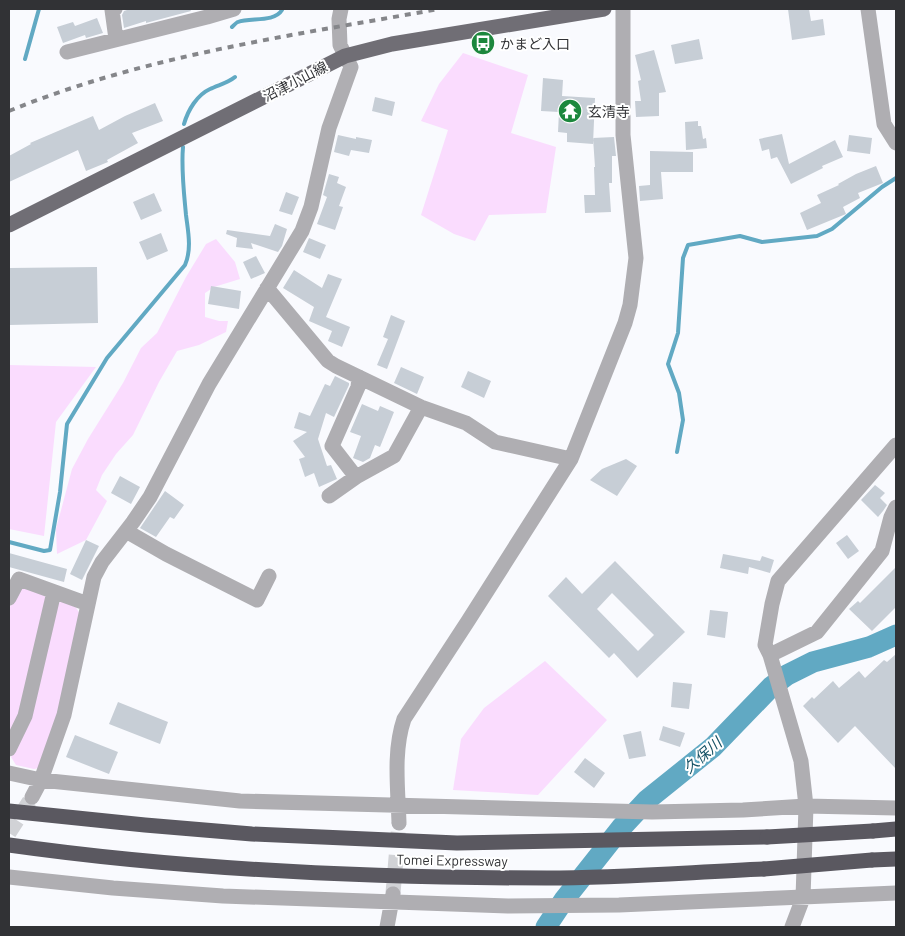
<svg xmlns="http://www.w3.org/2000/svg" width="905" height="936" viewBox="0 0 905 936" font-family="Barlow,'Noto Sans JP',sans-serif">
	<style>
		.green { fill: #fadcfe }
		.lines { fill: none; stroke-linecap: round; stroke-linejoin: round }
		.stream { stroke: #61a9c3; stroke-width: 4 }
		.river { stroke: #61a9c3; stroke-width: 21 }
		.building { fill: #c7ced6; fill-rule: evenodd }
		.minor-tunnel { stroke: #d1d2d6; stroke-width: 15; stroke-dasharray: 15 8; stroke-linecap: butt }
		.minor { stroke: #afaeb2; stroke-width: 15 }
		.major { stroke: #706e75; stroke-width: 15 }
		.highway { stroke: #5a5860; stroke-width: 15 }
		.rail { stroke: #85868a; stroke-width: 4; stroke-dasharray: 6 6; stroke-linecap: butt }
		.highway-bridge { stroke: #5a5860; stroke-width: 15 }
		.labels { text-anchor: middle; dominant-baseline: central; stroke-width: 4; stroke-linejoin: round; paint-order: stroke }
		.poi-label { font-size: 14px; fill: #313235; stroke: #fff; text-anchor: start }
		.street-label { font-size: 14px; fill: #313235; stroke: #fff }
		.water-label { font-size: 15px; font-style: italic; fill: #155265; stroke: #fff }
	</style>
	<rect width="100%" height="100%" fill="#f9fafe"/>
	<path class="green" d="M463 53 528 75 511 133 556 147 546 213 489 215 475 241 454 234 421 215 448 130 421 121 439 84Z
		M216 239 235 262 240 279 214 287 205 293V317L219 321H228L226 332 199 345 177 351 159 382 133 435 116 454 102 475 96 490 107 501 86 540 57 554 56 529 72 469 88 439 123 383 141 348 157 333 186 277 206 244Z
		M9 365 96 367 56 422 44 536 9 529Z
		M26 587 43 593 47 601 19 715 9 738V609L18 591Z
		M63 601 75 606 80 614 59 714 39 768 34 769 16 765 11 757 30 716 56 604Z
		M545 661 607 720 538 795 453 790 461 739 484 708Z"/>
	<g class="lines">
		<path class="stream" d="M232 27C233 26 237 22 238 22 250 17 274 23 282 10
			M25 59 39 9
			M184 124C188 110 197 95 210 89 218 85 228 83 235 77
			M677 452 683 420 679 393 668 364 678 333 683 258 688 245 740 236 762 242 817 236 832 229 882 187 896 178
			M9 542 44 551 50 550 60 492 67 424 107 358 185 265C192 249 188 231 186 215 184 193 181 169 183 147"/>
		<path class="river" d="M546 927 564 900 621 828 647 800 713 747 771 687 787 675 813 662 869 647 896 635"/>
	</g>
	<path class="building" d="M130 9H190L191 11 146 23V21L124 28 122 15 124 11Z
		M788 9H809L811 21 823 19 825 35 792 40Z
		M97 18 103 33 86 38 85 35 63 43 57 27 73 22 75 26Z
		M699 39 703 59 675 64 671 45Z
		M654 50 666 92 659 93V116L636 117 635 101H641L638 81 641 80 635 55Z
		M543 78 563 80 562 96 595 98 593 144 567 142V133L558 132 559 112 541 111Z
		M375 97 395 102 392 116 372 111Z
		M155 103 163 121 132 133 138 143 107 160 108 162 86 171 78 150 9 182V156L31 144 30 143 93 116 99 130 125 116Z
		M698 121V126H701L703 139 706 138 707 148 686 150 685 122Z
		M782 134 789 164 835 140 843 157 822 166 823 168 791 184 777 157 771 159 769 149 762 151 759 139Z
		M338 135 356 139V137L372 140 369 153 351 150 349 156 334 152Z
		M849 135 872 138 870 154 847 151Z
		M614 137 616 156H612V183H609L611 212 585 213 584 195H595L594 167H595L593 138Z
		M650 151 693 152V172H661L663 199 640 201 639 186 650 185Z
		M876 166 883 183 858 193 860 198 843 207 846 214 807 230 800 213 821 203 817 195 839 185 838 184 856 174Z
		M329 174 339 177 337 183 346 187 339 206 343 207 335 230 317 224 327 197 323 195Z
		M286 192 299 197 292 215 279 211Z
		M154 193 162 211 141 220 133 202Z
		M275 224 287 229 282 246 278 252 251 243 253 249 236 247 237 238 226 234 227 230 270 236Z
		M161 233 168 251 147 260 139 242Z
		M309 238 326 245 320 259 303 252Z
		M256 256 265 273 251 279 243 262Z
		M97 267 98 323 9 325V268Z
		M294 270 322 288 328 274 342 279 326 317 350 327 342 347 328 341 332 331 309 321 314 307 283 288Z
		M211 286 241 291 239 309 208 304Z
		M391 315 405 321 387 369 377 365 388 339 383 337Z
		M401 367 424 377 417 394 394 383Z
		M468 371 491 381 484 398 461 387Z
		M335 376 349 383V385L334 417 326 413 318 439 327 466 331 465 337 479 319 487 314 473 305 477 299 459 305 457 293 441 307 432 294 428 299 412 310 416 325 384 330 386Z
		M362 404 378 411 380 406 394 412 380 447 375 445 370 458 363 462 353 458 361 436 350 432Z
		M626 459 637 466 617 496 590 480 602 469Z
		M120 476 140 487 131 504 111 493Z
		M875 485 885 493 880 498 887 505 883 511 878 517 861 500Z
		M165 491 184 505 174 519 170 517 156 537 140 528Z
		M847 535 859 551 848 559 836 543Z
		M86 540 99 546 82 580 70 574Z
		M9 553 67 569 64 582 9 567Z
		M723 554 760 561 762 556 774 560 770 573 749 567 748 574 720 568Z
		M615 561 685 632 637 678 614 653 609 658 548 596 566 577 582 594ZM612 593 654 635 638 651 597 609Z
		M896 567V607L872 631 849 609 858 601 860 603Z
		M710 610 728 612 725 638 707 635Z
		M896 654V769L855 726 838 743 803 706 812 697 814 699 833 681 839 688 859 671 865 678 884 660 887 662Z
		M673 682 692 684 689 709 671 707Z
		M118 702 168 722 160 744 109 724Z
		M663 726 685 733 680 747 659 740Z
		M641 731 646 756 629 759 623 735Z
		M75 735 118 752 109 774 66 757Z
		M585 758 605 773 594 788 574 772Z"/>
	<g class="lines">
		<path class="minor-tunnel" d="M9 833 32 797
			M393 893 399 823"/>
		<path class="minor" d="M115 9 112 10 116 39
			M868 9 884 124 896 143
			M67 52 207 17 234 9
			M267 288 328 361 336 366 421 407 466 423 495 442 571 459
			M356 477 332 446 358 387 359 377
			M329 496 356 477 394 456 421 407
			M126 531 166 554 257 600 269 576
			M9 598 19 579 88 604
			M770 655 817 632 882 551 891 517 896 507
			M9 749 25 716 54 592
			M9 773 41 780 240 801 652 812 743 810 806 806 896 808
			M32 797 41 780 64 715 94 577 102 562 133 522 150 497 209 384 302 231 311 207 329 128 351 67 340 45 339 19 341 9
			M399 823C398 789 393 751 404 719L468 621 571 459 625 323 630 305 636 258 623 135V9
			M9 877 113 888 223 896 508 906 619 905 896 893
			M387 927 393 894
			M792 927 803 898 806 806 801 761 770 655 765 645 772 604 778 581 896 445"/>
		<path class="major" d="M9 225 345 56 392 44 604 9"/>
		<path class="highway" d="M9 811 145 825 252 834 457 843 767 837
			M873 831 896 829
			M9 845C186 870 368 878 547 878 620 878 692 872 764 869
			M872 860 896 859"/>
		<path class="rail" d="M9 111C146 55 295 35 439 9"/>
		<path class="highway-bridge" d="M767 837 873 831
			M764 869 872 860"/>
	</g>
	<defs>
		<g id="bus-disc" transform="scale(1.25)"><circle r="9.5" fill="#1c873d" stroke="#fff"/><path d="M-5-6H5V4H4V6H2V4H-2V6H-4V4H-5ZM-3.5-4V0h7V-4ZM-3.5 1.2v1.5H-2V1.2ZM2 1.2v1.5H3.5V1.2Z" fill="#fff"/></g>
		<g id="temple-disc" transform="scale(1.25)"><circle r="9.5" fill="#1c873d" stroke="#fff"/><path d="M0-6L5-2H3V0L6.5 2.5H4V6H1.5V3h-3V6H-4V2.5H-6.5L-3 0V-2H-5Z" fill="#fff"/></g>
	</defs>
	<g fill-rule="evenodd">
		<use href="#bus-disc" x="483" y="43"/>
		<use href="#temple-disc" x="570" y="111"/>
	</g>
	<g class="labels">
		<g class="poi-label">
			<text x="500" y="43">かまど入口</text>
			<text x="588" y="111">玄清寺</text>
		</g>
		<g class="street-label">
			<text transform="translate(295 81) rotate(-27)">沼津小山線</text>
			<text transform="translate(452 860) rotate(1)">Tomei Expressway</text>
		</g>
		<g class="water-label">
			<text transform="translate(702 755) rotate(-41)">久保川</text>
		</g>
	</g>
	<rect width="905" height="936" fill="none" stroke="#313235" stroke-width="20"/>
</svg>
